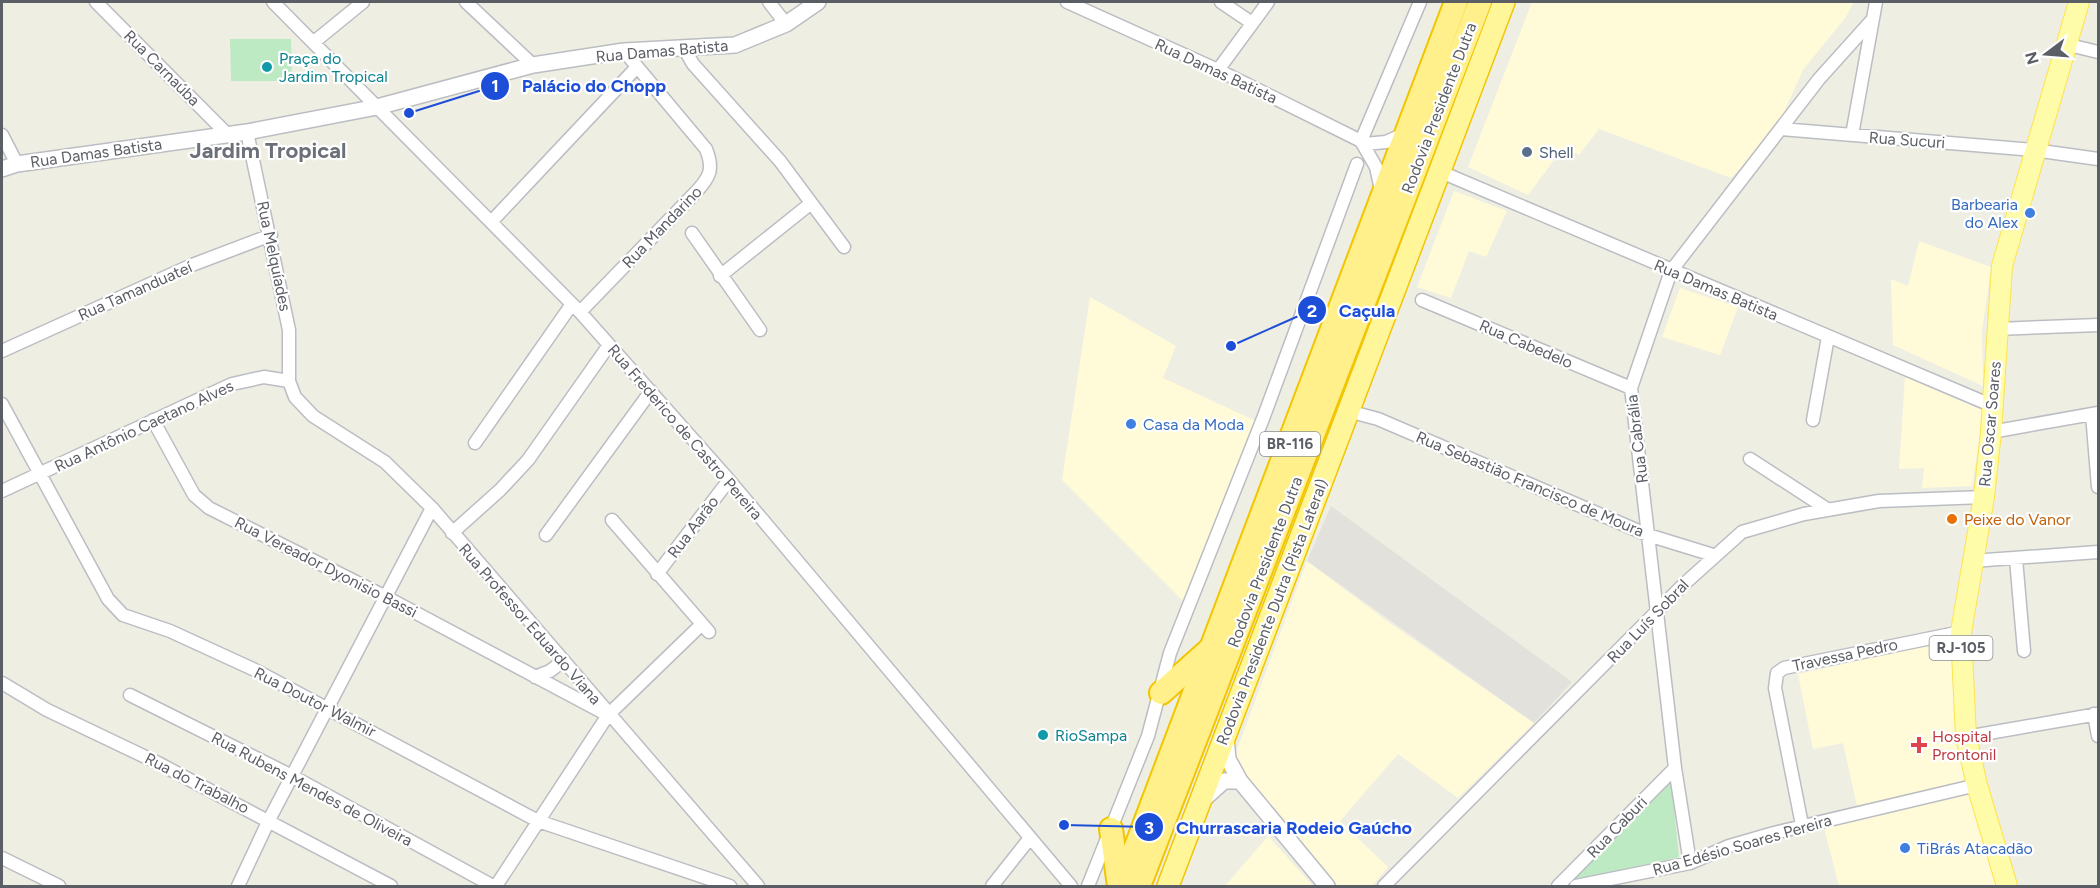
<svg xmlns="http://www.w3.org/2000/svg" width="2100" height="888" viewBox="0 0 2100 888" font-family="Figtree,sans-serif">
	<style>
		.commercial { fill: #fffbd9 }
		.industrial { fill: #e3e1db }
		.green { fill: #bde9c3 }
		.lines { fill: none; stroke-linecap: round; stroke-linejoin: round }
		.minor-casing { stroke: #bbbdc3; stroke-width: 15 }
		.tertiary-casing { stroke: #bbbdc3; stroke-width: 18 }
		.primary-casing { stroke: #ffe34d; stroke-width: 22 }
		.trunk-casing { stroke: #f3c500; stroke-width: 24 }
		.motorway-casing { stroke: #f3c500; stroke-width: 26 }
		.minor { stroke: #fff; stroke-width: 12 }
		.tertiary { stroke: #fff; stroke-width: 15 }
		.primary { stroke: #fffca9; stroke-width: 20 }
		.trunk { stroke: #fff69a; stroke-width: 21 }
		.motorway { stroke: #fff08b; stroke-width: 22 }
		.culture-dot { fill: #0f9aa8; stroke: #fff; stroke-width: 2 }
		.service-dot { fill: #5c6f8a; stroke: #fff; stroke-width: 2 }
		.shop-dot { fill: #3f7fe0; stroke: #fff; stroke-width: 2 }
		.food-dot { fill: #e8710a; stroke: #fff; stroke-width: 2 }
		.health-dot { fill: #e0444e; stroke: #fff; stroke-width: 2 }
		.labels { text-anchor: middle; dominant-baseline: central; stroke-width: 4.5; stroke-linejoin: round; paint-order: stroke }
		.shield { fill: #fff; stroke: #8c8e93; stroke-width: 1.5 }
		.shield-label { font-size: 15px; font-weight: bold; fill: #5b5e65 }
		.street-label { font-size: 16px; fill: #5b5e65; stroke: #fff }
		.culture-label { font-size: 16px; fill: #0d838f; stroke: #fff; text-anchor: start }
		.service-label { font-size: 16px; fill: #4e5e75; stroke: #fff; text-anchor: start }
		.shop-label { font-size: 16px; fill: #366cbe; stroke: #fff; text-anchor: start }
		.food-label { font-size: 16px; fill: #c56008; stroke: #fff; text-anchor: start }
		.health-label { font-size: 16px; fill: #be3a42; stroke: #fff; text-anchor: start }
		.district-label { font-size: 22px; font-weight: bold; fill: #6c7078; stroke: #fff }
		.leader { fill: none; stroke: #1d4ed8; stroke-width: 2 }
		.callout-dot { fill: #1d4ed8; stroke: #fff; stroke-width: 2 }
		.mark-label { font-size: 18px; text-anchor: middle; font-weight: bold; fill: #fff }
		.callout-label { font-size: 18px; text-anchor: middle; font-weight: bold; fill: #1d4ed8; stroke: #fff; stroke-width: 4.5; stroke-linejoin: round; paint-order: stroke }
	</style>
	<rect width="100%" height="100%" fill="#efeee3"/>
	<path class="commercial" d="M1532 2H1854L1845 18 1803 70 1776 129 1731 178 1599 129 1579 155 1573 152 1569 157 1560 152 1528 195 1468 167Z
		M1454 191 1507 211 1486 257 1469 251 1451 298 1417 287Z
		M1919 241 1991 267 1982 331 1983 386 1893 345 1891 279 1908 286Z
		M1680 288 1738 307 1720 355 1662 337Z
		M1090 297 1176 346 1163 378 1258 422 1187 605 1062 480Z
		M1905 377 1984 411 1972 486 1922 488 1924 468 1899 469Z
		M1307 561 1387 621 1534 723 1458 798 1398 754 1340 821 1388 867 1372 886H1338L1239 767 1235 755Z
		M1956 639 1954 680 1966 781 1857 806 1843 743 1813 749 1798 674Z
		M1971 793 1999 886H1839L1824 828Z
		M1268 836 1313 886H1225Z"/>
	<path class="industrial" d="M1331 506 1572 682 1534 723 1307 561Z"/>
	<path class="green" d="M230 39H291L292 81H231Z
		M1671 780 1679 857 1568 885Z"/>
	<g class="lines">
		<g class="minor-casing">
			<path id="minor" d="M96 2 228 135
				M273 2 580 312 729 480 1071 886
				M466 2 533 65
				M769 2 786 24
				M1067 2 1218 70 1361 141 1376 167 1381 190
				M1221 2 1252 23
				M314 42 363 2
				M2065 44 2098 52
				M685 50 693 64 780 161 844 247
				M1218 70 1268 2
				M1781 129 2034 150 2098 159
				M247 132 289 330V381L295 397 313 416 385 462 432 508 758 886
				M2 135 17 164
				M1852 135 1876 2
				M1361 141 1420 2
				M1364 144 1386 142 1406 133
				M1441 172 1993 406
				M492 221 637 67
				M692 233 760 330
				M720 276 810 204
				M1422 300 1631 388
				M580 312 696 192C710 177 714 169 706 149L624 51
				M1997 329 2098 325
				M2 351 192 265 271 235
				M2 404 108 599 123 615 170 631 255 670 538 821 730 886
				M1348 411 1378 419 1648 535 1713 555
				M2092 414 2098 487
				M153 420 194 495 209 508 386 597 602 712
				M1813 420 1828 337
				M1991 432 2098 413
				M475 443 572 304
				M1750 459 1827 509
				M2 491 232 384 264 377 289 381
				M612 520 709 632
				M452 533 500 490 528 460 609 345
				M546 535 651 391
				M2016 559 2024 651
				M1972 561 2098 552
				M657 574 729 480
				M535 677 550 671 563 661
				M2 683 47 710 158 763 391 886
				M130 695 292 776 493 886
				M2094 714 2098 736
				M1966 737 2098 714
				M1802 825 1775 688 1777 673 1784 668 1961 632
				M2 858 59 886
				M1690 863 1675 768 1631 388 1671 271 1819 79 1873 19
				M238 886 269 820 432 508
				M496 886 608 715 702 624
				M992 886 1030 838
				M1088 886 1148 736 1170 653 1264 416 1357 164
				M1384 886 1683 585 1742 532 1804 514 1879 501 1984 497
				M1558 886 1675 768
				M1576 886 1690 863 1729 846 1774 833 1977 785"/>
		</g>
		<g class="tertiary-casing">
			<path id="tertiary" d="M2 169 17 164 247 132 377 107 533 65 624 51 735 45 786 24 818 2
				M1226 738 1228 759 1240 781 1327 886
				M1205 798 1224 781H1240"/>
		</g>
		<g class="primary-casing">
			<path id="primary" d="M2007 886 1977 785 1966 737 1961 632 1984 497 1991 432 2002 266 2079 2"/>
		</g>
		<g class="trunk-casing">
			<path id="trunk" d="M1168 886 1504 2"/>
		</g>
		<g class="motorway-casing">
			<path id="motorway" d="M1161 693 1209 650
				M1111 829 1119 886
				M1121 886 1456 2
				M1139 886 1480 2"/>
		</g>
		<use href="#minor" class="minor"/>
		<use href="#tertiary" class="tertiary"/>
		<use href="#primary" class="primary"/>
		<use href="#trunk" class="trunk"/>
		<use href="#motorway" class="motorway"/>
	</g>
	<g class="culture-dot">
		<circle cx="267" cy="67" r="6"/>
		<circle cx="1043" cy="735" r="6"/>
	</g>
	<circle class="service-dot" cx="1527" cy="152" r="6"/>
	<g class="shop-dot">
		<circle cx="2030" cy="213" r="6"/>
		<circle cx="1131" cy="424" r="6"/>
		<circle cx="1905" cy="848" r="6"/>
	</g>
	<circle class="food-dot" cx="1952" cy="519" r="6"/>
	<path class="health-dot" d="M1916 736h6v6h6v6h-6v6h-6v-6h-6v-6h6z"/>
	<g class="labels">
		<g class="shield">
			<rect x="1260" y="432" width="60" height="24" rx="4.5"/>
			<rect x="1929.5" y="636" width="63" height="24" rx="4.5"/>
		</g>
		<g class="shield-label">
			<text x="1290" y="444">BR-116</text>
			<text x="1961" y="648">RJ-105</text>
		</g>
		<g class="street-label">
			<text transform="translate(662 51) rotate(-5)">Rua Damas Batista</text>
			<text transform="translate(162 68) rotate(45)">Rua Carnaúba</text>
			<text transform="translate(1216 71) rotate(25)">Rua Damas Batista</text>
			<text transform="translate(1439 108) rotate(-69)">Rodovia Presidente Dutra</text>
			<text transform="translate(1907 140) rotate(4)">Rua Sucuri</text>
			<text transform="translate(96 153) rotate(-8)">Rua Damas Batista</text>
			<text transform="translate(662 227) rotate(-46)">Rua Mandarino</text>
			<text transform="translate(274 256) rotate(78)">Rua Melquíades</text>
			<text transform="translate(1716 290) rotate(23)">Rua Damas Batista</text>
			<text transform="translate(135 291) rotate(-24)">Rua Tamanduateí</text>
			<text transform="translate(1526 344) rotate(23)">Rua Cabedelo</text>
			<text transform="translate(1990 424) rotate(-85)">Rua Oscar Soares</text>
			<text transform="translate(144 426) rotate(-25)">Rua Antônio Caetano Alves</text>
			<text transform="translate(685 432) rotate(49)">Rua Frederico de Castro Pereira</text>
			<text transform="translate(1637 439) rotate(-97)">Rua Cabrália</text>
			<text transform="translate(1530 484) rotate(23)">Rua Sebastião Francisco de Moura</text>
			<text transform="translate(693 527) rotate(-53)">Rua Aarão</text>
			<text transform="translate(1265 562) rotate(-69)">Rodovia Presidente Dutra</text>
			<text transform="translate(326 567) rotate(27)">Rua Vereador Dyonisio Bassi</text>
			<text transform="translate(1272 612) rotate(-69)">Rodovia Presidente Dutra (Pista Lateral)</text>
			<text transform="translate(1648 621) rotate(-46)">Rua Luís Sobral</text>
			<text transform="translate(530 624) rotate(49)">Rua Professor Eduardo Viana</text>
			<text transform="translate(1845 655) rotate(-12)">Travessa Pedro</text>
			<text transform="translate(315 702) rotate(27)">Rua Doutor Walmir</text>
			<text transform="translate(197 783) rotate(27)">Rua do Trabalho</text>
			<text transform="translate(312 789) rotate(28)">Rua Rubens Mendes de Oliveira</text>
			<text transform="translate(1617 827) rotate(-46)">Rua Caburi</text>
			<text transform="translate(1742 845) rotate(-16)">Rua Edésio Soares Pereira</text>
		</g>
		<g class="culture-label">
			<text x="279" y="58">Praça do<tspan x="279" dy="18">Jardim Tropical</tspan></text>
			<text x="1055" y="735">RioSampa</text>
		</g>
		<g class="service-label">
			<text x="1539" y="152">Shell</text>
		</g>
		<g class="shop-label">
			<text x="2018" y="204" text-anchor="end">Barbearia<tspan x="2018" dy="18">do Alex</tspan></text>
			<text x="1143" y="424">Casa da Moda</text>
			<text x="1917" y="848">TiBrás Atacadão</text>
		</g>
		<g class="food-label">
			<text x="1964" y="519">Peixe do Vanor</text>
		</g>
		<g class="health-label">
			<text x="1932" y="736">Hospital<tspan x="1932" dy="18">Prontonil</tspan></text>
		</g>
		<g class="district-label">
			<text x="268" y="150">Jardim Tropical</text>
		</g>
	</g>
	<path class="leader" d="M409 113L495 86M1231 346L1312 310M1064 825L1149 827"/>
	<g class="callout-dot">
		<circle cx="409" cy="113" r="6"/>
		<circle cx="1231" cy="346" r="6"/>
		<circle cx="1064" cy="825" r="6"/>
		<circle cx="495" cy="86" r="15"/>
		<circle cx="1312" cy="310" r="15"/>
		<circle cx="1149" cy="827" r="15"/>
	</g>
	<g class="mark-label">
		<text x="495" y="92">1</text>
		<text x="1312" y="317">2</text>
		<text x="1149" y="834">3</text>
	</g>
	<g class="callout-label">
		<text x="594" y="92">Palácio do Chopp</text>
		<text x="1367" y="317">Caçula</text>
		<text x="1294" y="834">Churrascaria Rodeio Gaúcho</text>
	</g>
	<rect width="2100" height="888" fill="none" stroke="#5b5e65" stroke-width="6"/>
	<g transform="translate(2046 54) rotate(254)" stroke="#ffffff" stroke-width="4.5" paint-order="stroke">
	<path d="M0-4.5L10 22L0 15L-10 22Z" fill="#5b5e65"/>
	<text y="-9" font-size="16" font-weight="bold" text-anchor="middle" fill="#5b5e65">N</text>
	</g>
</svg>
